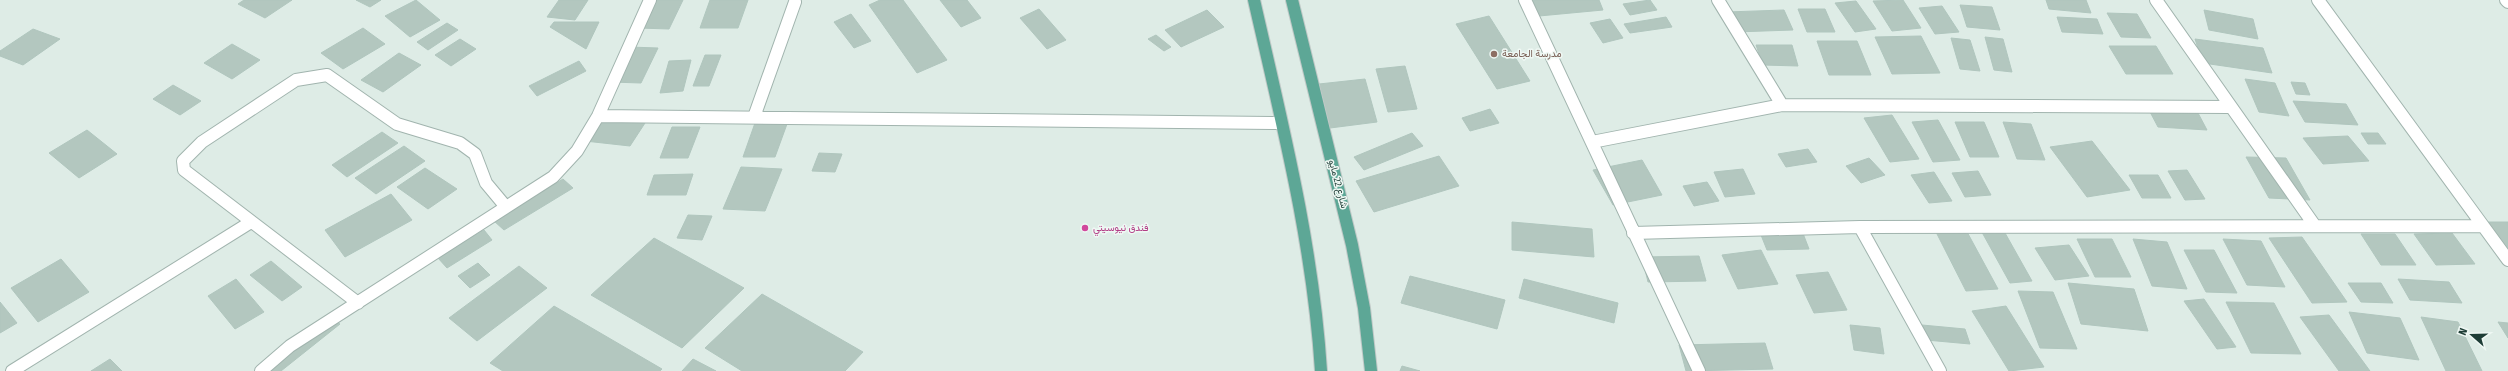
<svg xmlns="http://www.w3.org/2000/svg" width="2508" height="371" viewBox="0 0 2508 371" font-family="'Fira Sans Condensed',Vazirmatn,sans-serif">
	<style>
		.building { fill: #b3c7bf; stroke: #b0c6be }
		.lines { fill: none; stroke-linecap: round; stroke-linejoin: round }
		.minor-casing { stroke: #a1b4ae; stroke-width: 14 }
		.major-casing { stroke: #c0c9c7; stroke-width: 14 }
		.minor { stroke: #fff; stroke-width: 12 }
		.major { stroke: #5da796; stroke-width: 12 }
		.education-dot { fill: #8d6e63; stroke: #eff8f4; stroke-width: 1.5 }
		.hotel-dot { fill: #d1479c; stroke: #eff8f4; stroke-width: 1.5 }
		.labels { text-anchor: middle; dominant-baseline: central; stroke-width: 3; stroke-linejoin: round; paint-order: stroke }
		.education-label { font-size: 10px; fill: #785e54; stroke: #eff8f4; text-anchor: start }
		.street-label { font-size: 10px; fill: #1e3d36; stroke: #eff8f4 }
		.hotel-label { font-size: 10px; fill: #b23c85; stroke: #eff8f4; text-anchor: start }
	</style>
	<rect width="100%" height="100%" fill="#deece6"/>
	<path class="building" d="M244 0H292L265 18 238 4Z
		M356 0H381L370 7Z
		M416 0 440 20 410 37 385 16Z
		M559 0H588L575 20 547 17Z
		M653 0H683L669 29 639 28Z
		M710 0H748L738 28H700Z
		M880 0H903L947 60 917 73 869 5Z
		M940 0H967L981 18 961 27Z
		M1533 0H1599L1603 10 1539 16Z
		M1650 0 1657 10 1630 15 1623 4Z
		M1903 0 1921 28 1892 31 1873 1Z
		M2046 0H2086L2091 13 2049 9Z
		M1856 1 1876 29 1855 32 1835 3Z
		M1960 5 1992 7 2000 30 1967 27Z
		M1942 6 1959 32 1935 34 1919 8Z
		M1039 9 1066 40 1047 49 1020 18Z
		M1798 9H1825L1835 32H1807Z
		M1207 10 1224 27 1181 47 1165 30Z
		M1784 10 1793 30 1735 32 1727 12Z
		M2204 10 2253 19 2258 39 2209 30Z
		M2107 13 2137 14 2151 38 2121 37Z
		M851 14 871 41 854 48 834 22Z
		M1489 16 1530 81 1497 89 1456 24Z
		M1666 17 1672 27 1630 33 1624 24Z
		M2057 17 2097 19 2103 34 2062 32Z
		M1610 19 1623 38 1603 43 1590 23Z
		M554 22H599L586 49 550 27Z
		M447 23 458 30 428 50 417 42Z
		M363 28 385 44 343 69 321 53Z
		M33 29 60 39 23 65 0 56V51Z
		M1156 35 1171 47 1164 51 1148 39Z
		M1921 36 1940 73 1892 74 1875 37Z
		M1985 37 2003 39 2012 72 1994 70Z
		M1951 38 1970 40 1980 71 1960 69Z
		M460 39 476 49 451 66 435 55Z
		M2195 39 2263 48 2272 73 2203 63Z
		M1817 41H1857L1871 75H1829Z
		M232 44 260 60 232 79 204 63Z
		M1756 45H1792L1798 66 1763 65Z
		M2109 46H2156L2173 74H2126Z
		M629 47 658 48 641 83 611 82Z
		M399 53 421 65 383 92 361 80Z
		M705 55H721L709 86H693Z
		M691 60 683 91 660 93 669 61Z
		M579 61 586 71 537 96 529 86Z
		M1405 66 1417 109 1388 112 1376 69Z
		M1365 79 1377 122 1330 128 1319 84Z
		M2245 79 2275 83 2289 116 2259 112Z
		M2291 82 2305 83 2310 95 2296 94Z
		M173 85 201 101 180 115 153 99Z
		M2293 101 2346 104 2358 125 2305 122Z
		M1490 109 1499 123 1470 131 1462 118Z
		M2149 110 2198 113 2207 130 2158 127Z
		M1892 115 1919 159 1890 162 1864 118Z
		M600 118 645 123 630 146 585 141Z
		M1938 120 1960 160 1933 162 1912 122Z
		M1955 122H1984L1999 157H1970Z
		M2003 122 2031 124 2045 160 2017 159Z
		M755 123 787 124 775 157H743Z
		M672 127H700L688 158H660Z
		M87 130 117 154 79 178 49 153Z
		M382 132 398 143 347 177 332 165Z
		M1412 133 1423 146 1364 170 1354 157Z
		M2361 133H2378L2386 144H2368Z
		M2348 136 2369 161 2323 164 2303 138Z
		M2092 141 2130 190 2087 197 2050 147Z
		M404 146 425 161 376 194 355 178Z
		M1808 149 1817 162 1786 167 1778 154Z
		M819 153 842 154 835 172 812 171Z
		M1439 156 1459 186 1374 212 1356 181Z
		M2246 157 2286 158 2310 200 2269 198Z
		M1869 158 1885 175 1861 183 1846 166Z
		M1642 160 1662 195 1613 205 1593 170Z
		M741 167 782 169 765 211 723 209Z
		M425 168 457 189 428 209 397 187Z
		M1743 169 1755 194 1725 197 1714 172Z
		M2187 170 2205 199 2185 200 2168 171Z
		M1978 171 1991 195 1965 197 1952 173Z
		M1934 172 1952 201 1929 203 1911 175Z
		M693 174 686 195H647L654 175Z
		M2129 175H2158L2171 198H2142Z
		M563 179 573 188 504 230 494 221Z
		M1707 182 1719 201 1694 206 1683 186Z
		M391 194 412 220 345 257 325 230Z
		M688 215 712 216 702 240 677 238Z
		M1512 222 1592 229 1594 257 1512 250Z
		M2477 222H2508V251Z
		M1799 223 1809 249 1767 250 1757 225Z
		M2000 224 2032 281 2010 283 1978 225Z
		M484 230 492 240 447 268 438 258Z
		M1966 230 1998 289 1966 291 1936 232Z
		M2452 233 2475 264 2436 265 2414 234Z
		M2361 234H2395L2416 265H2381Z
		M2302 237 2347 302 2312 303 2269 238Z
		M654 238 744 288 682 348 591 295Z
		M2077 239H2112L2131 277H2095Z
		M2133 239 2167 242 2187 289 2152 286Z
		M2223 239 2261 241 2285 287 2247 285Z
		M2069 245 2089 276 2055 280 2035 248Z
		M1761 250 1778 284 1738 289 1722 255Z
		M2184 250H2214L2237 293 2206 292Z
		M1699 256 1706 281 1648 282 1642 257Z
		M61 259 89 292 38 322 11 288Z
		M271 261 302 287 282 301 250 275Z
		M478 263 490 275 470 288 458 276Z
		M519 266 547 288 477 341 449 318Z
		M1828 272 1847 310 1814 313 1796 275Z
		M1410 276 1505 300 1497 329 1401 303Z
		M236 279 264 312 235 329 208 296Z
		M1524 279 1618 303 1614 323 1519 298Z
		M2398 279 2449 282 2462 303 2410 300Z
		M2068 283 2134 289 2148 331 2081 324Z
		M2348 283H2381L2393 303 2361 302Z
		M2018 291 2053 292 2077 349 2040 348Z
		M762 294 863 352 845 371H742L705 348Z
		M2204 299 2236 347 2217 349 2184 301Z
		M0 302 17 323 0 333Z
		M2226 302 2274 303 2301 354 2251 353Z
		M554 306 662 369 660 371H503L490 363Z
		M2006 306 2044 367 2009 371 1972 311Z
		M2349 312 2400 318 2419 360 2367 353Z
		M2329 315 2370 371H2339L2300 317Z
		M327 316 340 324 281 371H257Z
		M2421 317 2458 322 2482 371H2446Z
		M2498 322 2508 323V338Z
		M1850 325 1880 328 1884 354 1854 350Z
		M1922 325 1965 329 1970 344 1926 340Z
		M1765 343 1773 369 1686 371 1679 345Z
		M110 359 122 371H91Z
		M693 359 716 371H682Z
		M1402 366 1420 371H1400Z"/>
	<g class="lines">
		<g class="minor-casing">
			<path id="minor" d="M1525 0 1699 371
				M1718 0 1782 105
				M2156 0 2315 226
				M2318 0 2508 260
				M2506 0 2508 2
				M598 116 1281 123
				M754 117 795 2
				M1592 142 1782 105 2230 107
				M1860 227 1940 371
				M1633 233 1860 227 2481 226
				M358 303 184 170 183 161 202 142 296 80 327 75 397 124 460 143 475 154 486 183 506 207
				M12 371 251 222
				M261 371 290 346 553 177 577 151 598 116 650 0"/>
		</g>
		<g class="major-casing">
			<path id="major" d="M1254 0C1282 123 1313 244 1321 371
				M1292 0 1352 245 1364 308 1371 371"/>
		</g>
		<use href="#minor" class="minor"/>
		<use href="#major" class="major"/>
	</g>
	<circle class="education-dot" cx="1494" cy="54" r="4"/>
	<circle class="hotel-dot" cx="1085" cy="228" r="4"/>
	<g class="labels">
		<g class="education-label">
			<text x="1502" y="54">مدرسة الجامعة</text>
		</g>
		<g class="street-label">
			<text transform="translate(1338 184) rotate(75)">شارع 22 مايو</text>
		</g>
		<g class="hotel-label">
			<text x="1093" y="228">فندق نيوسيتي</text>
		</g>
	</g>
	<g transform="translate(2472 335) rotate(290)" stroke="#eff8f4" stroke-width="3" paint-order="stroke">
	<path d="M0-3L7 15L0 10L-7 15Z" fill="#1e3d36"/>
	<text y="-6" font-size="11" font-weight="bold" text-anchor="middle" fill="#1e3d36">N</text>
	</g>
</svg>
